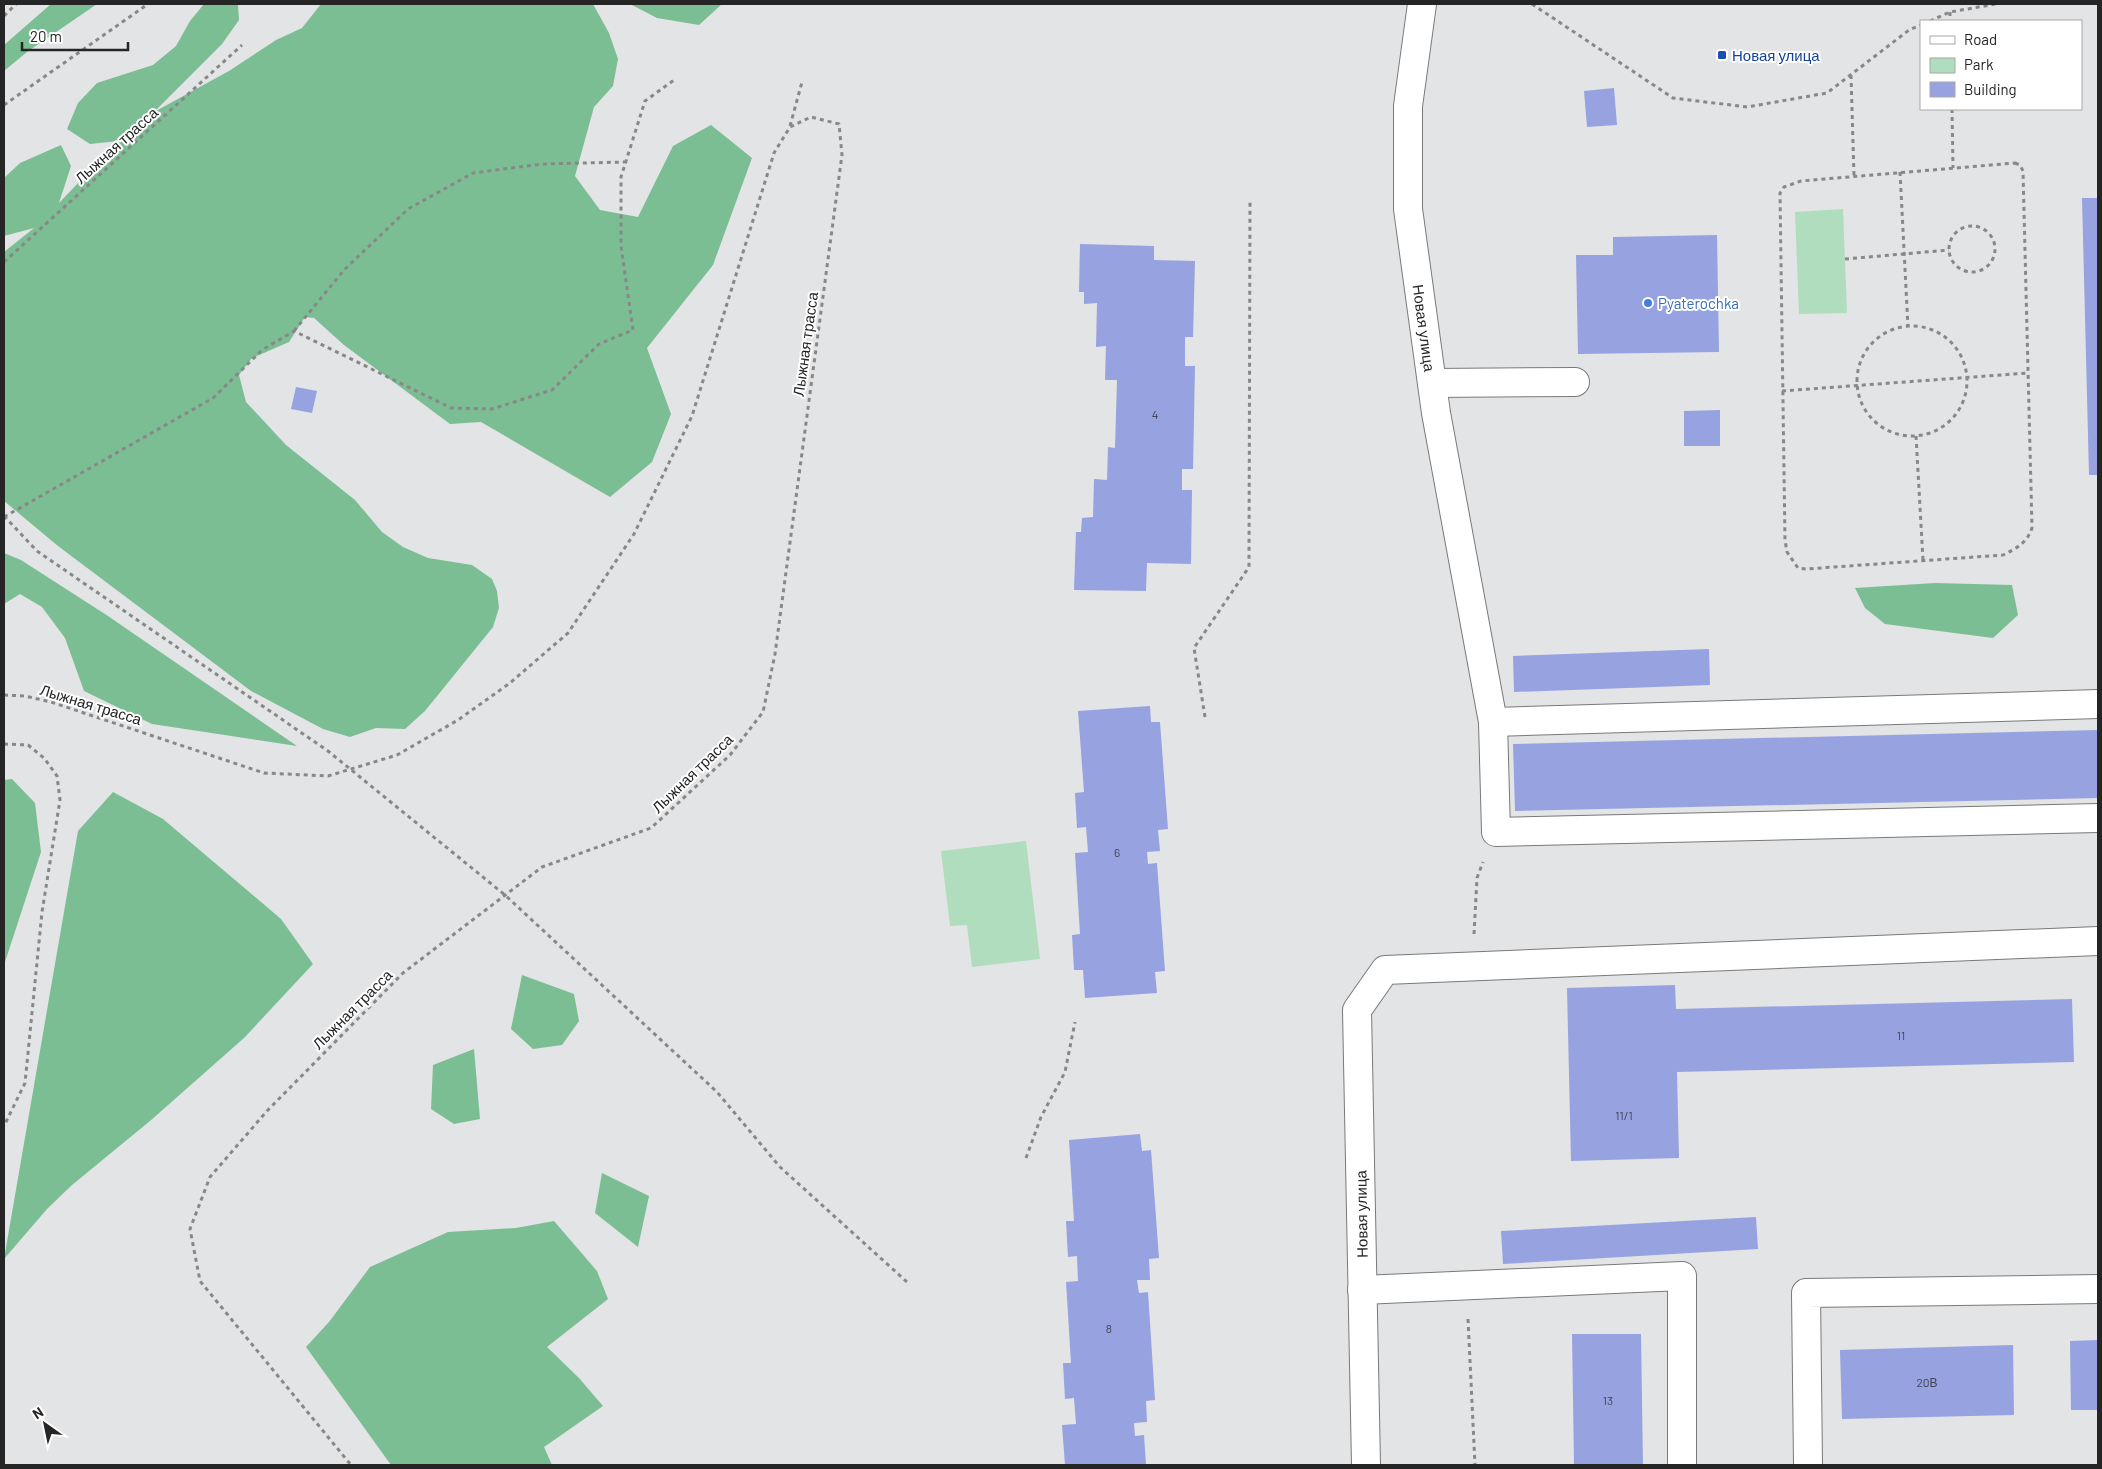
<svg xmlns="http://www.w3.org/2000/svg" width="2102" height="1469" viewBox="0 0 2102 1469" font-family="Barlow,sans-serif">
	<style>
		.green { fill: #afddbe }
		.forest { fill: #7bbe93 }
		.building { fill: #97a2e1 }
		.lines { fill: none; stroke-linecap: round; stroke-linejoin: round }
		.minor-casing { stroke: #79797a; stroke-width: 30 }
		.path { stroke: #888889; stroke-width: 3; stroke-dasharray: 4 4; stroke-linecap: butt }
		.minor { stroke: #fff; stroke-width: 28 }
		.transit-dot { fill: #1a4fb4; stroke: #fff; stroke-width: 2 }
		.shop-dot { fill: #3f7fe0; stroke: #fff; stroke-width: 2 }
		.labels { text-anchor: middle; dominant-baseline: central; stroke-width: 4; stroke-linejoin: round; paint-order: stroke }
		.number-label { font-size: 12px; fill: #424454 }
		.transit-label { font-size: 15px; fill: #164399; stroke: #fff; text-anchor: start }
		.street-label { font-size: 15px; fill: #252525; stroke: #fff }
		.shop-label { font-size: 15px; fill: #366cbe; stroke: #fff; text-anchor: start }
	</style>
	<rect width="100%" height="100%" fill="#e3e4e5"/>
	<path class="green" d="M1843 209 1847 313 1799 314 1795 212Z
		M1026 841 1040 959 972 967 967 925 950 926 941 851Z"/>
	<path class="forest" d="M51 4H97L27 52 4 71V45Z
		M204 4H238L239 20 222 44 154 112 229 71 276 40 302 28 321 4H593L609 33 618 59 613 86 594 107 575 176 600 210 638 217 673 146 711 125 752 158 713 265 647 348 671 414 652 462 610 497 481 422 450 424 344 345 314 318 305 317 289 342 252 358 239 375 246 402 286 445 355 500 382 532 403 547 428 558 472 565 492 579 497 591 499 608 493 627 425 711 405 729 376 728 350 737 323 729 251 691 58 546 4 501V252L34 228 4 236V178L20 163 61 145 71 166 59 203 118 141 90 144 67 129 78 103 97 83 153 65 176 46 190 21Z
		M630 4H722L699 25 657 18Z
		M4 553 21 560 108 616 297 746 152 724 84 691 65 638 42 607 20 594 4 604Z
		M1935 583 2012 585 2018 615 1993 638 1885 624 1865 608 1855 588Z
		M12 779 35 803 41 852 5 962 4 972V780Z
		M113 792 163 819 281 919 313 964 244 1038 150 1121 72 1185 47 1209 4 1259 78 831Z
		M522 975 574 994 579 1021 562 1045 533 1049 511 1029Z
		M474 1049 480 1119 454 1124 431 1109 433 1065Z
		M602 1173 649 1196 638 1247 595 1213Z
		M554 1221 597 1271 608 1299 547 1347 579 1378 603 1406 544 1447 552 1465H391L306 1347 329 1322 370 1267 448 1232 516 1228Z"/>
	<path class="building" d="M1614 88 1617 125 1587 127 1584 91Z
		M2082 198H2098V475H2089Z
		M1717 235 1719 352 1578 354 1576 255H1613V237Z
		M1080 244 1154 246V260L1195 261 1193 337H1185V366H1195L1193 469H1182V490H1192L1191 564 1147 563 1146 591 1074 590 1076 532H1081L1082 518 1093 517 1094 479 1107 480 1108 447 1115 448 1117 380H1105L1106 346 1096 347 1097 303 1084 304V292H1079Z
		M296 387 317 391 312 413 291 409Z
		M1720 410V446H1684V411Z
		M1709 649 1710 685 1514 692 1513 656Z
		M1150 706 1151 722H1160L1168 829 1158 830 1160 851 1147 852 1148 864 1157 863 1165 971 1155 972 1157 993 1085 998 1083 970H1074L1072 935 1080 934 1075 853 1088 852 1086 827 1077 828 1075 793 1084 792 1078 711Z
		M2098 730V798L1515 811 1513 744Z
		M1675 985 1676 1009 2072 999 2074 1062 1677 1072 1679 1158 1571 1161 1567 988Z
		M1140 1134 1142 1151 1151 1150 1159 1258 1149 1259 1150 1280H1137L1139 1293 1148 1292 1155 1400 1146 1401 1147 1422 1134 1423 1135 1436 1144 1435 1146 1465H1065L1062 1425 1076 1424 1074 1398 1065 1399 1063 1363H1071L1066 1282 1078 1281 1077 1256 1068 1257 1066 1221H1074L1069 1140Z
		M1756 1217 1758 1249 1503 1264 1501 1231Z
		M1572 1334H1641L1643 1465H1574Z
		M2098 1340V1410H2071L2070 1341Z
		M2013 1345 2014 1415 1842 1419 1840 1350Z"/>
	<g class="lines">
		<g class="minor-casing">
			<g id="minor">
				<path id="s1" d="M1422 4 1408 106V209L1436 413 1493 722 1496 832 2098 818"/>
				<path d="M1432 383 1575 382"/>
				<path d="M1493 722 2098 704"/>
				<path d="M1362 1290 1682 1276V1465"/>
				<path d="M1366 1465 1357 1010 1385 970 2098 941"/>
				<path d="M1808 1465 1806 1293 2098 1289"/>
			</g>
		</g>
		<path class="path" d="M1532 4 1673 98 1747 107 1827 93 1909 30 1921 25
			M1950 12V21
			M4 16 16 4
			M1930 21 1950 12 1996 4
			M1851 75 1854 176
			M4 105 148 4
			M1952 109 1953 168
			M790 126 802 82
			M2015 163 2020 165 2023 171 2032 528C2027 543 2017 548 2003 555L1806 569 1798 568 1787 552 1785 540 1780 193 1784 187 1801 181Z
			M1900 172 1908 327
			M1949 249a23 23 0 1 1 46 0a23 23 0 1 1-46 0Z
			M1845 259 1949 250
			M4 262 242 45
			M1857 381a55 55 0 1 1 110 0a55 55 0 1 1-110 0Z
			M294 331 344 270 408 209 473 173 542 164 626 162
			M1782 391 2028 373
			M1916 436 1923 560
			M4 516 37 551 328 751 505 895 717 1092 780 1167 907 1282
			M4 517 213 398 262 350 294 331 451 408 492 409 552 390 599 344 633 330 621 246V177L645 101 674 80
			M4 695 25 696 51 702 264 773 328 776 397 755 458 720 510 683 568 633 634 534 692 416 774 153 790 127 811 117 839 124 842 155 775 654 763 712 730 755 651 828 542 867 403 973 267 1111 210 1177 190 1229 200 1281 351 1465
			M1205 717 1194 648 1249 567 1250 202
			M4 744 28 745 44 758 57 776 60 800 42 912 25 1083 4 1126
			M1474 934 1477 878 1483 862
			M1026 1158 1041 1117 1065 1072 1075 1022
			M1468 1319 1475 1465"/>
		<use href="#minor" class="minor"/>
	</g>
	<rect class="transit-dot" x="1717" y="50" width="10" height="10" rx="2.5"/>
	<circle class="shop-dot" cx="1648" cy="303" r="5"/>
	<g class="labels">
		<g class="number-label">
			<text x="1155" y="414">4</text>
			<text x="1117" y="852">6</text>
			<text x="1901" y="1035">11</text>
			<text x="1624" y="1115">11/1</text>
			<text x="1109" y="1328">8</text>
			<text x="1927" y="1382">20В</text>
			<text x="1608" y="1400">13</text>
		</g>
		<g class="transit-label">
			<text x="1732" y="55">Новая улица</text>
		</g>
		<g class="street-label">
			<text transform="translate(116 145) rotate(-42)">Лыжная трасса</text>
			<text stroke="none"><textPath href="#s1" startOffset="326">Новая улица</textPath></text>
			<text transform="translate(805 344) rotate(-82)">Лыжная трасса</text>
			<text transform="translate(91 704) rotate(17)">Лыжная трасса</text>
			<text transform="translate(692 773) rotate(-44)">Лыжная трасса</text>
			<text transform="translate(352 1009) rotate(-45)">Лыжная трасса</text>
			<text transform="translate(1361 1214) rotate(-91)">Новая улица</text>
		</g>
		<g class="shop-label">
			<text x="1658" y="303">Pyaterochka</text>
		</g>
	</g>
	<rect width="2102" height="1469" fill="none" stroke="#252525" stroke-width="10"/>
	<rect x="1920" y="20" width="162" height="90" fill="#ffffff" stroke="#a8a8a8"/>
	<rect x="1930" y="36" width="25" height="8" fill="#ffffff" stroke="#a8a8a8"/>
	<text x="1964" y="45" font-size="15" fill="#252525">Road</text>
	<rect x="1930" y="58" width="25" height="15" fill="#afddbe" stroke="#a8a8a8"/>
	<text x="1964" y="70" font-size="15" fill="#252525">Park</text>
	<rect x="1930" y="82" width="25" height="15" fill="#97a2e1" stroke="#a8a8a8"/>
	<text x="1964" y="95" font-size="15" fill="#252525">Building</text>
	<g transform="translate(45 1424) rotate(327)" stroke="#ffffff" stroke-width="4" paint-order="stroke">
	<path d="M0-4L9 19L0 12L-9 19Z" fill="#252525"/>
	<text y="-8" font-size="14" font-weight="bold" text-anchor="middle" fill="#252525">N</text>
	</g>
	<path d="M22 42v8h106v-8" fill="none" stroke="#252525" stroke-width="2.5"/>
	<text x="30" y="42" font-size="15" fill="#252525" stroke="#ffffff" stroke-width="4" paint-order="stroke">20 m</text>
</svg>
